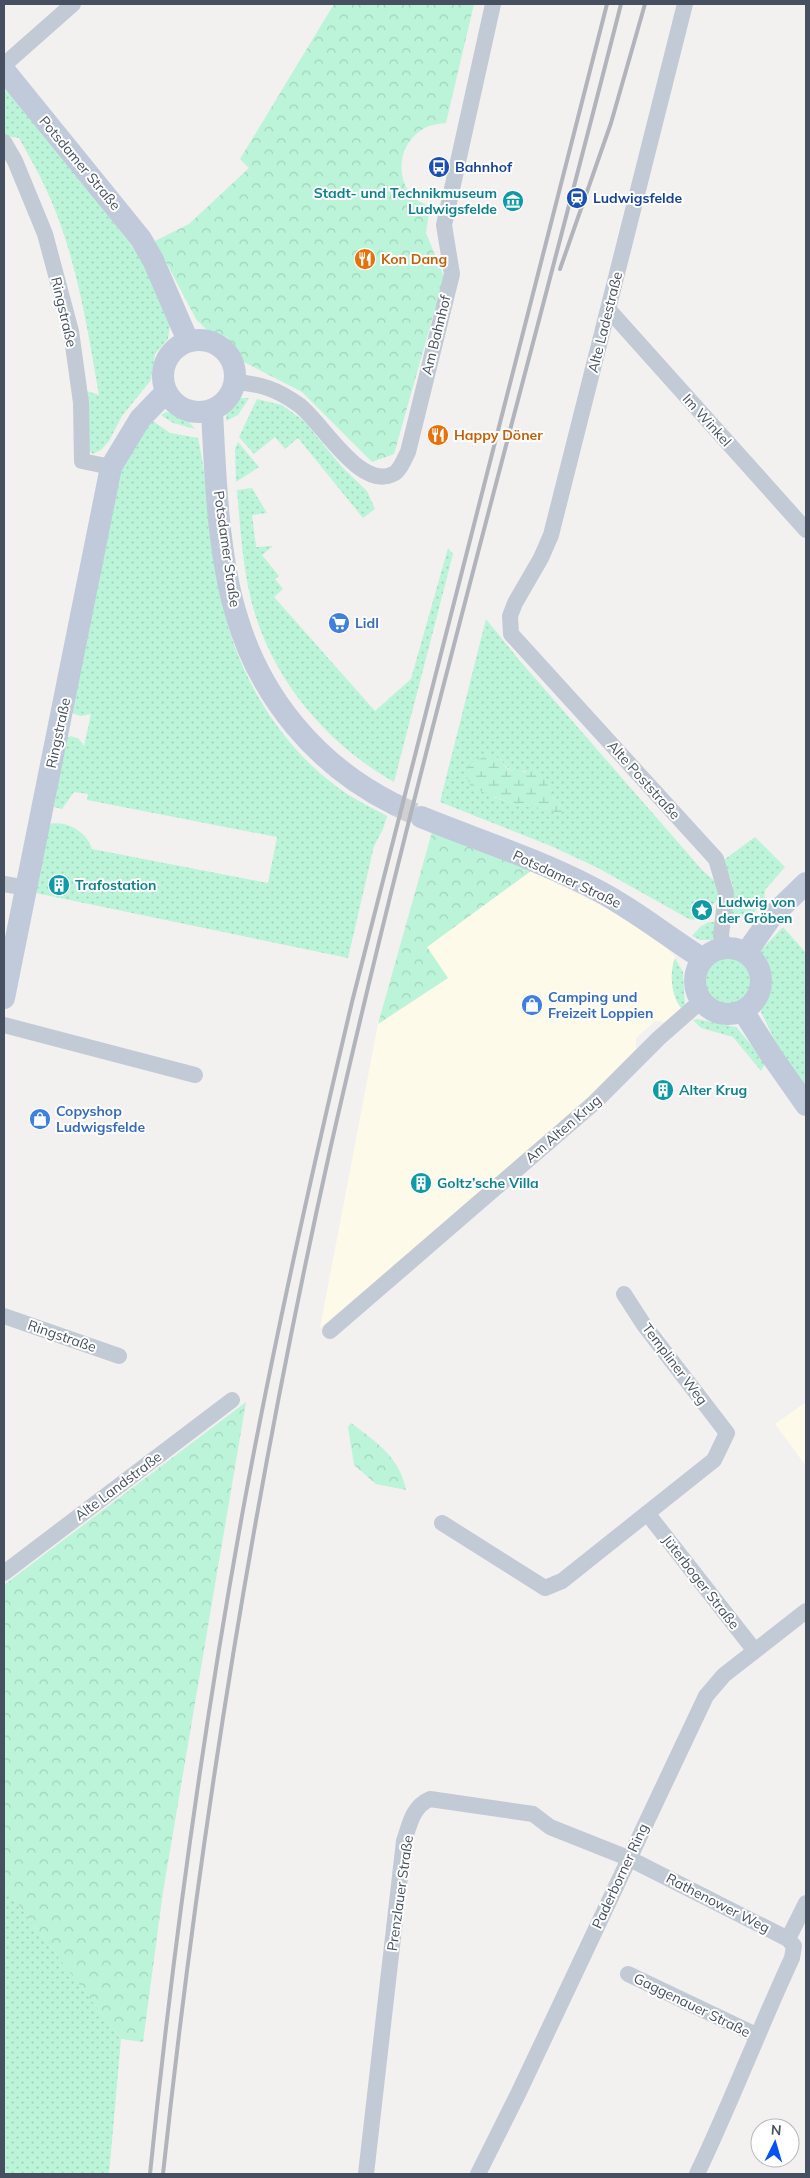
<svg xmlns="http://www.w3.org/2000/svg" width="810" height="2178" viewBox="0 0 810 2178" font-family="Mulish,sans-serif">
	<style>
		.commercial { fill: #fefae9 }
		.grass { fill: url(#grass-dots); fill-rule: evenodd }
		.forest { fill: url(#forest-crowns) }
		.wetland { fill: url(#wetland-marsh) }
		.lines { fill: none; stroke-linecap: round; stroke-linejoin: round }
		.secondary-tunnel { stroke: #d0d0d3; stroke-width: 22; stroke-dasharray: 22 11; stroke-linecap: butt }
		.minor { stroke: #c2cad6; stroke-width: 16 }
		.secondary { stroke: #c1cadb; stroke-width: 22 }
		.rail { stroke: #b1b4bb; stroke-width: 4 }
		.labels { text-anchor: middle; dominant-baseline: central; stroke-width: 4; stroke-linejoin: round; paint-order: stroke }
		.street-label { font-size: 14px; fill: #465060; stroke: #fff }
		.transit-label { font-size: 14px; font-weight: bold; fill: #164399; stroke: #fff; text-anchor: start }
		.culture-label { font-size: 14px; font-weight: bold; fill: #0d838f; stroke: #fff; text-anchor: start }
		.food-label { font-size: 14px; font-weight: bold; fill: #c56008; stroke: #fff; text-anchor: start }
		.shop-label { font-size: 14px; font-weight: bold; fill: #366cbe; stroke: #fff; text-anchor: start }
	</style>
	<defs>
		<pattern id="grass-dots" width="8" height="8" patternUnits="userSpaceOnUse" patternTransform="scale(1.25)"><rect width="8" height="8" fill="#bbf4d8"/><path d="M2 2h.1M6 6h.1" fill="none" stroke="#a2d3bc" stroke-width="1.8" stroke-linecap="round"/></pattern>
		<pattern id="forest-crowns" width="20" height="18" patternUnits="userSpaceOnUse" patternTransform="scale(1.25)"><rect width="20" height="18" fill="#bbf4d8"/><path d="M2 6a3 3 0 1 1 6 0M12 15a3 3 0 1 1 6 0" fill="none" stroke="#a2d3bc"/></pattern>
		<pattern id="wetland-marsh" width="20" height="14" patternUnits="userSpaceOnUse" patternTransform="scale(1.25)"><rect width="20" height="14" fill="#bbf4d8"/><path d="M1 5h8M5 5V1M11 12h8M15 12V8" fill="none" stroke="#a2d3bc"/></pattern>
	</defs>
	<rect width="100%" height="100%" fill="#f3f0f0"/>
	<path class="commercial" d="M531 871 628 918 665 946 674 956 683 972 685 1005 666 1022 655 1021 636 1038V1049L587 1100 320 1328 378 1024 447 978 427 947Z
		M806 1402V1466L775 1424Z"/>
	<path class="grass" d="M4 88 42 131 139 255 170 325 168 339 155 354 151 380 122 416 109 441 101 450 93 454 88 449 84 390 99 395C87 326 76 253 46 189 38 171 28 155 19 138L6 136 4 133Z
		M240 398H249L238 415 226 421C226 410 228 402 240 398Z
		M257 399 282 405 304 421 342 467 367 491 375 509 363 518 298 438 285 449 275 437 254 454 239 437Z
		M166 412 183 415 195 429 173 423 161 415Z
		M153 421 170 433 198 438C209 489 210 542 220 593 235 672 279 748 347 794 360 802 374 809 387 816L383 829 374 846 348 958 36 893 49 824C67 820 87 832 92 849L268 883 277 837 87 800 88 794 74 792 62 809 54 807 65 739 71 736 79 739 84 746 91 714 81 716 74 714 71 709 115 479 134 440Z
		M238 442 259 467 236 482 235 449Z
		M252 488 267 513 252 515 256 547 273 546 262 555 279 576 275 579 283 589 274 597 375 711 411 679 448 548 453 554 394 782C323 742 266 672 249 591 242 558 240 523 237 490Z
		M486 619 520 661 703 871 718 884 720 897 705 913 694 920 689 919 598 868 551 846 440 802ZM500 758 504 765 515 773 525 771 548 785 554 799 565 809 559 814 544 808 515 805 494 797Z
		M755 837 785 867 765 890 764 901 750 917 730 916C734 891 737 885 721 862Z
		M709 922H716L715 937 712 940H700L692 936 700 927Z
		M783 927 806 953V1091L778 1047 761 1012 769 982 766 964 759 952Z
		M702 981a25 25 0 1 1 50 0a25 25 0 1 1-50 0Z
		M675 958 683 972 685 1005 682 1009C671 997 669 972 675 958Z
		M697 1019 736 1027 766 1062 761 1071 733 1037 701 1028 693 1020Z
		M4 1886 121 2039 109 2174H4Z"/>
	<path class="forest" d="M334 4H474L446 123C437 124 428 125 420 131 392 150 396 197 430 206L426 233 444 277 394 454 372 462 302 392 242 361 227 337 207 330 196 319 155 241 189 224 249 168 240 159Z
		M432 832 531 871 427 947 448 978 378 1024Z
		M246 1402 163 1892 143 2042 121 2039 4 1886V1585Z
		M351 1423C375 1441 400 1457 406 1490L376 1484 354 1465 348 1427Z"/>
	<path class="wetland" d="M487 756 500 758C509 780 525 768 543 774L554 799 565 809 559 814 544 808 515 805 471 787 466 774 470 763Z"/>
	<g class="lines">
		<path class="secondary-tunnel" d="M394 804 421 817"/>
		<path class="minor" d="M685 4 551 535 541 558 515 603 510 616 511 634 716 859 726 893 721 935 723 948
			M4 65 73 4
			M4 142 15 161 45 234 71 331 81 403 82 461 111 467
			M609 310 806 530
			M235 382C261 384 277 389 299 405 321 421 360 491 393 474 400 471 404 459 408 452L452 274 444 225 493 4
			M4 884 27 888
			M4 1025 195 1075
			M4 1316 119 1356
			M330 1331 594 1103 659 1038 701 1001
			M647 1513 755 1651
			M442 1523 545 1588 562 1581 714 1460 727 1433 644 1325 624 1294
			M4 1573 232 1400
			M788 1939 806 1903
			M628 1974 756 2035
			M366 2174 404 1841C410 1824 412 1807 430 1799L533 1814 550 1827 628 1858 788 1939 794 1946
			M478 2174 518 2094 706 1696 724 1675 806 1611
			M697 2174C731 2103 759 2029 792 1958L794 1946"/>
		<path class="secondary" d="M4 70 141 239 153 260 188 341
			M163 376a36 36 0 1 1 72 0a36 36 0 1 1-72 0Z
			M212 410C215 473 218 554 236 614 260 697 316 765 394 804
			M421 817C478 840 537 859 591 887 631 907 665 935 703 959
			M695 981a33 33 0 1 1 66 0a33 33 0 1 1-66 0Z
			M746 953 772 916 806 883
			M4 998 111 467 140 419 166 392
			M743 1011 773 1058 806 1105"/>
		<path class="rail" d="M560 269 611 123 645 4
			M150 2174C173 1948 204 1723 245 1499 276 1332 313 1167 352 1002L607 4
			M163 2174C200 1830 255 1488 330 1150 417 766 524 386 621 4"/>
	</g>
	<defs>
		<g id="bus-disc" transform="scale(1.125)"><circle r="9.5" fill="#1a4fb4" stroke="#fff"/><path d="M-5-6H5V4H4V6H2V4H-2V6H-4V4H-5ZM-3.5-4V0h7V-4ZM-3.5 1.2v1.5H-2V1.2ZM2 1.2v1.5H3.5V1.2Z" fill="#fff"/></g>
		<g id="station-disc" transform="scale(1.125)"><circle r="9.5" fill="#1a4fb4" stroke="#fff"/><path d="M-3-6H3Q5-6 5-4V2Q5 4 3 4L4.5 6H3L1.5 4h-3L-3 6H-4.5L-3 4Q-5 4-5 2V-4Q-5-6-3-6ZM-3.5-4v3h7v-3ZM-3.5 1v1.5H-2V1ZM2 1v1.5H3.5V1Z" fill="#fff"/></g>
		<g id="museum-disc" transform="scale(1.125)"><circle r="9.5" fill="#0f9aa8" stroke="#fff"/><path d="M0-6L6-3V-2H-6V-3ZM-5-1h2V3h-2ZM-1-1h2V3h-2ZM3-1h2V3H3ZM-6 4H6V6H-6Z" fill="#fff"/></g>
		<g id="restaurant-disc" transform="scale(1.125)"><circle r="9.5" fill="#e8710a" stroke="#fff"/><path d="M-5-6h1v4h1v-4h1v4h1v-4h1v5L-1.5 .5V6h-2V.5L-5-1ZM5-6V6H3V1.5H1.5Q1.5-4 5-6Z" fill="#fff"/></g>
		<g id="supermarket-disc" transform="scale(1.125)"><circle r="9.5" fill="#3f7fe0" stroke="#fff"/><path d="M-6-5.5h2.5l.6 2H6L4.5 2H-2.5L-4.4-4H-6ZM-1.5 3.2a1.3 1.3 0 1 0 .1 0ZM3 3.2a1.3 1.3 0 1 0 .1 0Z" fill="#fff"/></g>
		<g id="building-disc" transform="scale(1.125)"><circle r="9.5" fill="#0f9aa8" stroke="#fff"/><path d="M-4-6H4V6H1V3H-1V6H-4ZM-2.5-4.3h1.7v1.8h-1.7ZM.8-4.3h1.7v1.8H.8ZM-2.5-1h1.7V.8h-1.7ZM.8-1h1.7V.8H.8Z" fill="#fff"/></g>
		<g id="sight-disc" transform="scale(1.125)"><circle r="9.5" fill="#0f9aa8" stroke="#fff"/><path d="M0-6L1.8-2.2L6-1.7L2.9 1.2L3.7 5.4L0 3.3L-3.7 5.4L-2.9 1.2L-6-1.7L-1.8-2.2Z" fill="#fff"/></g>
		<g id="shop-disc" transform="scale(1.125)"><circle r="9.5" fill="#3f7fe0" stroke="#fff"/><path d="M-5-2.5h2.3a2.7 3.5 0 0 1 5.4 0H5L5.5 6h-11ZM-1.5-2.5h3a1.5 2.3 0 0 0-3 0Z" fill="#fff"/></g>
	</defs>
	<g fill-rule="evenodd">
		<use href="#bus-disc" x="439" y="167"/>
		<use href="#station-disc" x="577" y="198"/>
		<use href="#museum-disc" x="513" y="201"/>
		<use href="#restaurant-disc" x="365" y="259"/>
		<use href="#restaurant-disc" x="438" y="435"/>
		<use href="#supermarket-disc" x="339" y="623"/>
		<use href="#building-disc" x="59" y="885"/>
		<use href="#sight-disc" x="702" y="910"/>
		<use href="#shop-disc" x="532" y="1005"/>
		<use href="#building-disc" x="663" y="1090"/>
		<use href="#shop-disc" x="40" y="1119"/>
		<use href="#building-disc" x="421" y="1183"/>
	</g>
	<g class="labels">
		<g class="street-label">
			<text transform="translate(80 163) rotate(50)">Potsdamer Straße</text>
			<text transform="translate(64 312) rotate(77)">Ringstraße</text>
			<text transform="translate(605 322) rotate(-76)">Alte Ladestraße</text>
			<text transform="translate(436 335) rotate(-76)">Am Bahnhof</text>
			<text transform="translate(707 420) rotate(48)">Im Winkel</text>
			<text transform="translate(227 549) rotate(82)">Potsdamer Straße</text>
			<text transform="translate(58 733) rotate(-78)">Ringstraße</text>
			<text transform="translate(644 780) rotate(48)">Alte Poststraße</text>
			<text transform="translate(567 879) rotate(25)">Potsdamer Straße</text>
			<text transform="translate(563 1129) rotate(-41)">Am Alten Krug</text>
			<text transform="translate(62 1336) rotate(19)">Ringstraße</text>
			<text transform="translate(675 1364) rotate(53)">Templiner Weg</text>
			<text transform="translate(118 1486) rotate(-37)">Alte Landstraße</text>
			<text transform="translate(701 1582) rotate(52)">Jüterboger Straße</text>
			<text transform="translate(620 1876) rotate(-65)">Paderborner Ring</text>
			<text transform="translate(400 1893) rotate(-82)">Prenzlauer Straße</text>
			<text transform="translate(718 1903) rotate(27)">Rathenower Weg</text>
			<text transform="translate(692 2005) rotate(26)">Gaggenauer Straße</text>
		</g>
		<g class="transit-label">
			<text x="455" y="167">Bahnhof</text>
			<text x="593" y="198">Ludwigsfelde</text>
		</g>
		<g class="culture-label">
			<text x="497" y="193" text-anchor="end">Stadt- und Technikmuseum<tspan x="497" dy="16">Ludwigsfelde</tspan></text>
			<text x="75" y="885">Trafostation</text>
			<text x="718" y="902">Ludwig von<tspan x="718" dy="16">der Gröben</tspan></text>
			<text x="679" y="1090">Alter Krug</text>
			<text x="437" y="1183">Goltz’sche Villa</text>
		</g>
		<g class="food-label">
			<text x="381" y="259">Kon Dang</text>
			<text x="454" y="435">Happy Döner</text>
		</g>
		<g class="shop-label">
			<text x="355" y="623">Lidl</text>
			<text x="548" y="997">Camping und<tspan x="548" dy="16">Freizeit Loppien</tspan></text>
			<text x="56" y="1111">Copyshop<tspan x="56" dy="16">Ludwigsfelde</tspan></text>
		</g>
	</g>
	<rect width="810" height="2178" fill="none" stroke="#465060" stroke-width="10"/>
	<g transform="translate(775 2143) rotate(5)"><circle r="24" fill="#ffffff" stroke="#b5b9bf"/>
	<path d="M0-4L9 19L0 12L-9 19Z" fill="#0652f6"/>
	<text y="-8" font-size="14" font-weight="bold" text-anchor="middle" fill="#465060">N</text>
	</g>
</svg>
